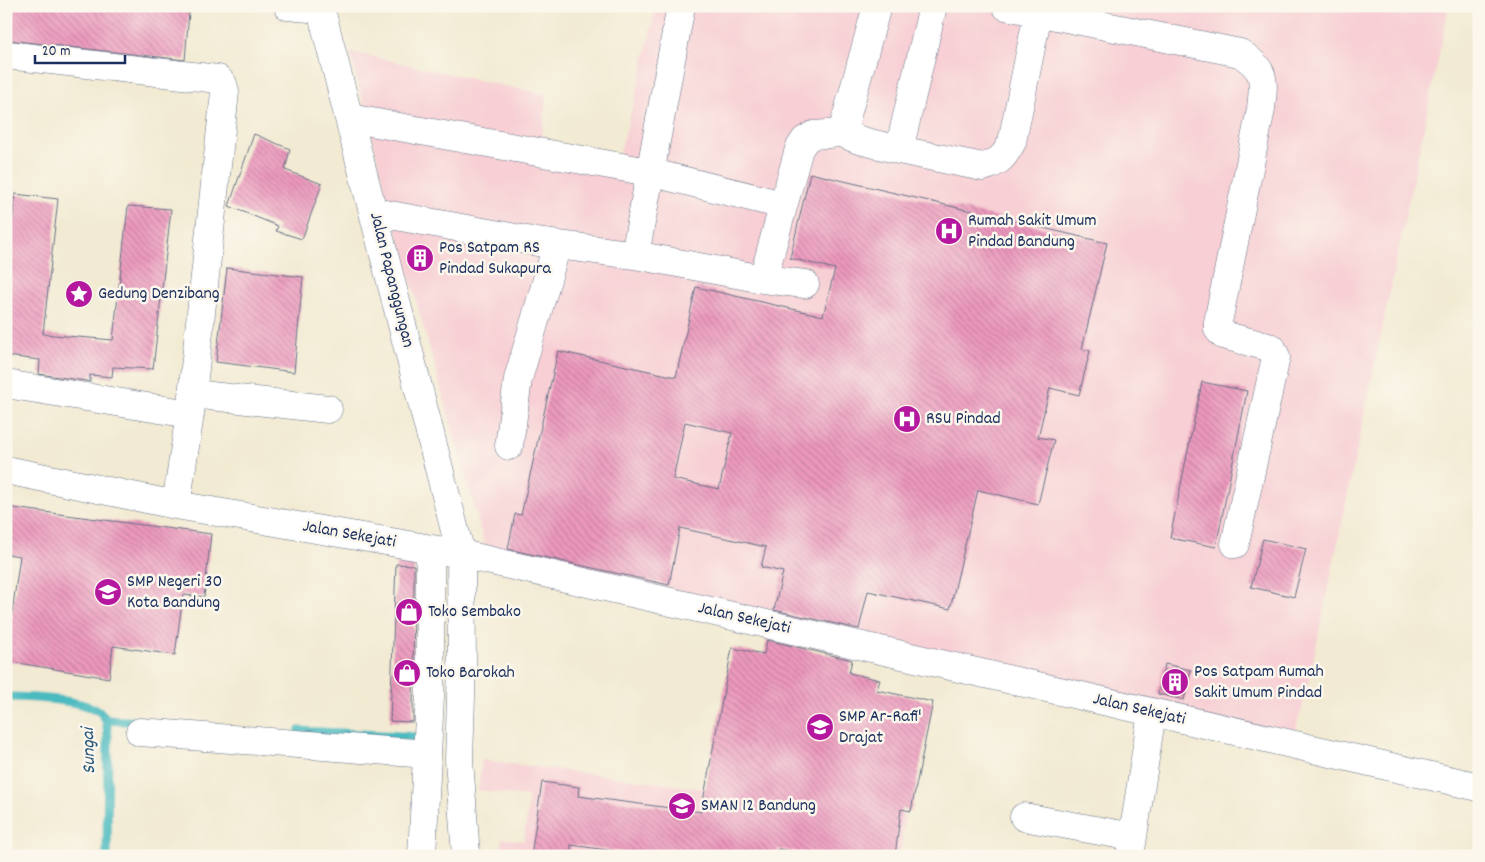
<svg xmlns="http://www.w3.org/2000/svg" width="1485" height="862" viewBox="0 0 1485 862" font-family="Dekko,sans-serif">
	<style>
		.built { fill: #f7cfd4 }
		.lines { fill: none; stroke-linecap: round; stroke-linejoin: round }
		.stream { stroke: #4abac0; stroke-width: 9 }
		.building { fill: url(#building-back-hatch); fill-rule: evenodd }
		.minor-casing { stroke: #667087; stroke-width: 29 }
		.minor { stroke: #fff; stroke-width: 28 }
		.labels { text-anchor: middle; dominant-baseline: central; stroke-width: 5; stroke-linejoin: round; paint-order: stroke }
		.poi-label { font-size: 18px; fill: #1b2f5e; stroke: #fbf7ec; text-anchor: start }
		.street-label { font-size: 18px; fill: #1b2f5e; stroke: #fbf7ec }
		.water-label { font-size: 19px; font-style: italic; fill: #29597b; stroke: #fbf7ec }
	</style>
	<defs>
		<pattern id="building-back-hatch" width="6" height="6" patternUnits="userSpaceOnUse" patternTransform="scale(1.25)"><rect width="6" height="6" fill="#ed99bd"/><path d="M-1 5l2 2M0 0l6 6M5-1l2 2" fill="none" stroke="#bf7d9d"/></pattern>
	</defs>
	<rect width="100%" height="100%" fill="#fbf7ec"/>
	<filter id="ink" filterUnits="userSpaceOnUse"><feTurbulence type="fractalNoise" baseFrequency=".02" numOctaves="2"/><feDisplacementMap in="SourceGraphic" scale="10" xChannelSelector="R" yChannelSelector="G"/><feConvolveMatrix kernelMatrix="1 2 1 2 8 2 1 2 1" color-interpolation-filters="sRGB"/></filter>
	<filter id="wash" filterUnits="userSpaceOnUse"><feTurbulence type="fractalNoise" baseFrequency=".0096" numOctaves="4" result="noise"/><feDisplacementMap in="SourceGraphic" scale="20" xChannelSelector="R" yChannelSelector="G"/><feGaussianBlur stdDeviation="1.12" result="paint"/><feColorMatrix in="noise" values="0 0 0 0 0 0 0 0 0 0 0 0 0 0 0 0 0 1.4 0 .05"/><feComposite in="paint" operator="in"/></filter>
	<g filter="url(#wash)">
		<rect width="100%" height="100%" fill="#f2ead2"/>
		<path class="built" d="M656 6H1449L1307 690 1293 739 489 560 387 196 350 52 546 95 542 139 618 158 638 88Z
			M482 760 905 815 900 856H500L502 838 524 841 529 797 478 790Z"/>
		<g class="lines">
			<path class="stream" d="M6 697C26 697 91 699 103 715 108 721 107 730 108 737L107 856
				M107 720 144 722
				M299 731 420 737"/>
		</g>
		<g id="blocks">
			<path class="building" d="M11 6H138L189 12 185 60 7 40Z
				M254 134 290 149 285 170 322 184 302 239 276 231 278 226 229 206Z
				M810 173 1107 243 1082 349 1090 351 1079 395 1050 388 1038 437 1054 440 1038 504 978 490 950 609 868 591 859 629 774 610 783 572 761 567 766 547 680 528 669 585 508 549 515 514 521 515 558 351 676 377 696 287 823 316 835 269 790 258ZM685 422 732 433 719 489 673 479Z
				M15 194 58 199 43 334 113 340 128 206 171 209 153 369 113 367 112 377 90 375V382L86 381 39 374 40 360 6 356V279Z
				M227 268 303 277 294 372 216 362Z
				M1202 382 1247 391 1216 547 1170 538Z
				M6 507 211 534 204 597 183 595 175 655 113 646 109 678 6 661V619L11 620 20 556 6 554Z
				M1263 539 1306 549 1294 597 1251 587Z
				M396 564 414 565 413 722 390 721Z
				M767 640 852 660 849 673 880 680 877 690 933 702 911 811 901 809 895 856H824L778 849 777 856H621L622 852 571 845 570 856H531L542 782 579 787 578 796 701 812 732 648 764 654Z
				M1165 664 1191 670 1184 700 1158 694Z"/>
		</g>
	</g>
	<g filter="url(#ink)">
		<use href="#blocks" fill-opacity="0" stroke="#667087" stroke-width="1"/>
		<g class="lines">
			<g class="minor-casing">
				<path id="minor" d="M288 6 320 9
					M320 6 461 554 462 665 459 760 466 856
					M1006 6 1240 53C1267 71 1264 79 1261 109L1218 322V329L1223 335 1272 348 1276 357 1235 544
					M349 118 649 172 783 205
					M842 133 877 6
					M899 150 983 167C999 163 1004 157 1012 142L1038 13
					M374 212 543 243 635 255 681 6
					M635 255 763 279 799 149 805 140 813 135 842 133 859 140 899 150 933 6
					M763 279 805 284
					M6 384 190 414 225 92 223 84 218 79 7 55
					M193 394 328 409
					M509 446 518 379 557 245
					M6 470 176 505 461 554 1479 787
					M176 505 190 414
					M140 732 427 754
					M1024 817 1133 837
					M422 856 430 696V549
					M1130 856 1152 713"/>
			</g>
			<use href="#minor" class="minor"/>
		</g>
	</g>
	<defs>
		<g id="hospital-disc" transform="scale(1.4375)"><circle r="9.5" fill="#b5179e" stroke="#fbf7ec"/><path d="M-5-5h3v3.5h4V-5h3V5h-3V1.5h-4V5h-3Z" fill="#fff"/></g>
		<g id="building-disc" transform="scale(1.4375)"><circle r="9.5" fill="#b5179e" stroke="#fbf7ec"/><path d="M-4-6H4V6H1V3H-1V6H-4ZM-2.5-4.3h1.7v1.8h-1.7ZM.8-4.3h1.7v1.8H.8ZM-2.5-1h1.7V.8h-1.7ZM.8-1h1.7V.8H.8Z" fill="#fff"/></g>
		<g id="sight-disc" transform="scale(1.4375)"><circle r="9.5" fill="#b5179e" stroke="#fbf7ec"/><path d="M0-6L1.8-2.2L6-1.7L2.9 1.2L3.7 5.4L0 3.3L-3.7 5.4L-2.9 1.2L-6-1.7L-1.8-2.2Z" fill="#fff"/></g>
		<g id="school-disc" transform="scale(1.4375)"><circle r="9.5" fill="#b5179e" stroke="#fbf7ec"/><path d="M0-5L7-2L0 1L-7-2ZM-4 1L0 2.5L4 1V4Q0 6-4 4Z" fill="#fff"/></g>
		<g id="shop-disc" transform="scale(1.4375)"><circle r="9.5" fill="#b5179e" stroke="#fbf7ec"/><path d="M-5-2.5h2.3a2.7 3.5 0 0 1 5.4 0H5L5.5 6h-11ZM-1.5-2.5h3a1.5 2.3 0 0 0-3 0Z" fill="#fff"/></g>
	</defs>
	<g fill-rule="evenodd">
		<use href="#hospital-disc" x="949" y="231"/>
		<use href="#building-disc" x="420" y="258"/>
		<use href="#sight-disc" x="79" y="294"/>
		<use href="#hospital-disc" x="907" y="419"/>
		<use href="#school-disc" x="108" y="592"/>
		<use href="#shop-disc" x="409" y="612"/>
		<use href="#shop-disc" x="407" y="673"/>
		<use href="#building-disc" x="1175" y="682"/>
		<use href="#school-disc" x="820" y="727"/>
		<use href="#school-disc" x="682" y="806"/>
	</g>
	<g class="labels">
		<g class="poi-label">
			<text x="968" y="221">Rumah Sakit Umum<tspan x="968" dy="21">Pindad Bandung</tspan></text>
			<text x="439" y="248">Pos Satpam RS<tspan x="439" dy="21">Pindad Sukapura</tspan></text>
			<text x="98" y="294">Gedung Denzibang</text>
			<text x="926" y="419">RSU Pindad</text>
			<text x="127" y="582">SMP Negeri 30<tspan x="127" dy="21">Kota Bandung</tspan></text>
			<text x="428" y="612">Toko Sembako</text>
			<text x="1194" y="672">Pos Satpam Rumah<tspan x="1194" dy="21">Sakit Umum Pindad</tspan></text>
			<text x="426" y="673">Toko Barokah</text>
			<text x="839" y="717">SMP Ar-Rafi'<tspan x="839" dy="21">Drajat</tspan></text>
			<text x="701" y="806">SMAN 12 Bandung</text>
		</g>
		<g class="street-label">
			<text transform="translate(391 280) rotate(76)">Jalan Papanggungan</text>
			<text transform="translate(349 535) rotate(10)">Jalan Sekejati</text>
			<text transform="translate(744 619) rotate(13)">Jalan Sekejati</text>
			<text transform="translate(1139 710) rotate(13)">Jalan Sekejati</text>
		</g>
		<g class="water-label">
			<text transform="translate(90 751) rotate(-92)">Sungai</text>
		</g>
	</g>
	<rect width="1485" height="862" fill="none" stroke="#fbf7ec" stroke-width="25"/>
	<path d="M35 55v8h90v-8" fill="none" stroke="#1b2f5e" stroke-width="2.5"/>
	<text x="42" y="55" font-size="15" fill="#1b2f5e" stroke="#fbf7ec" stroke-width="4" paint-order="stroke">20 m</text>
</svg>
